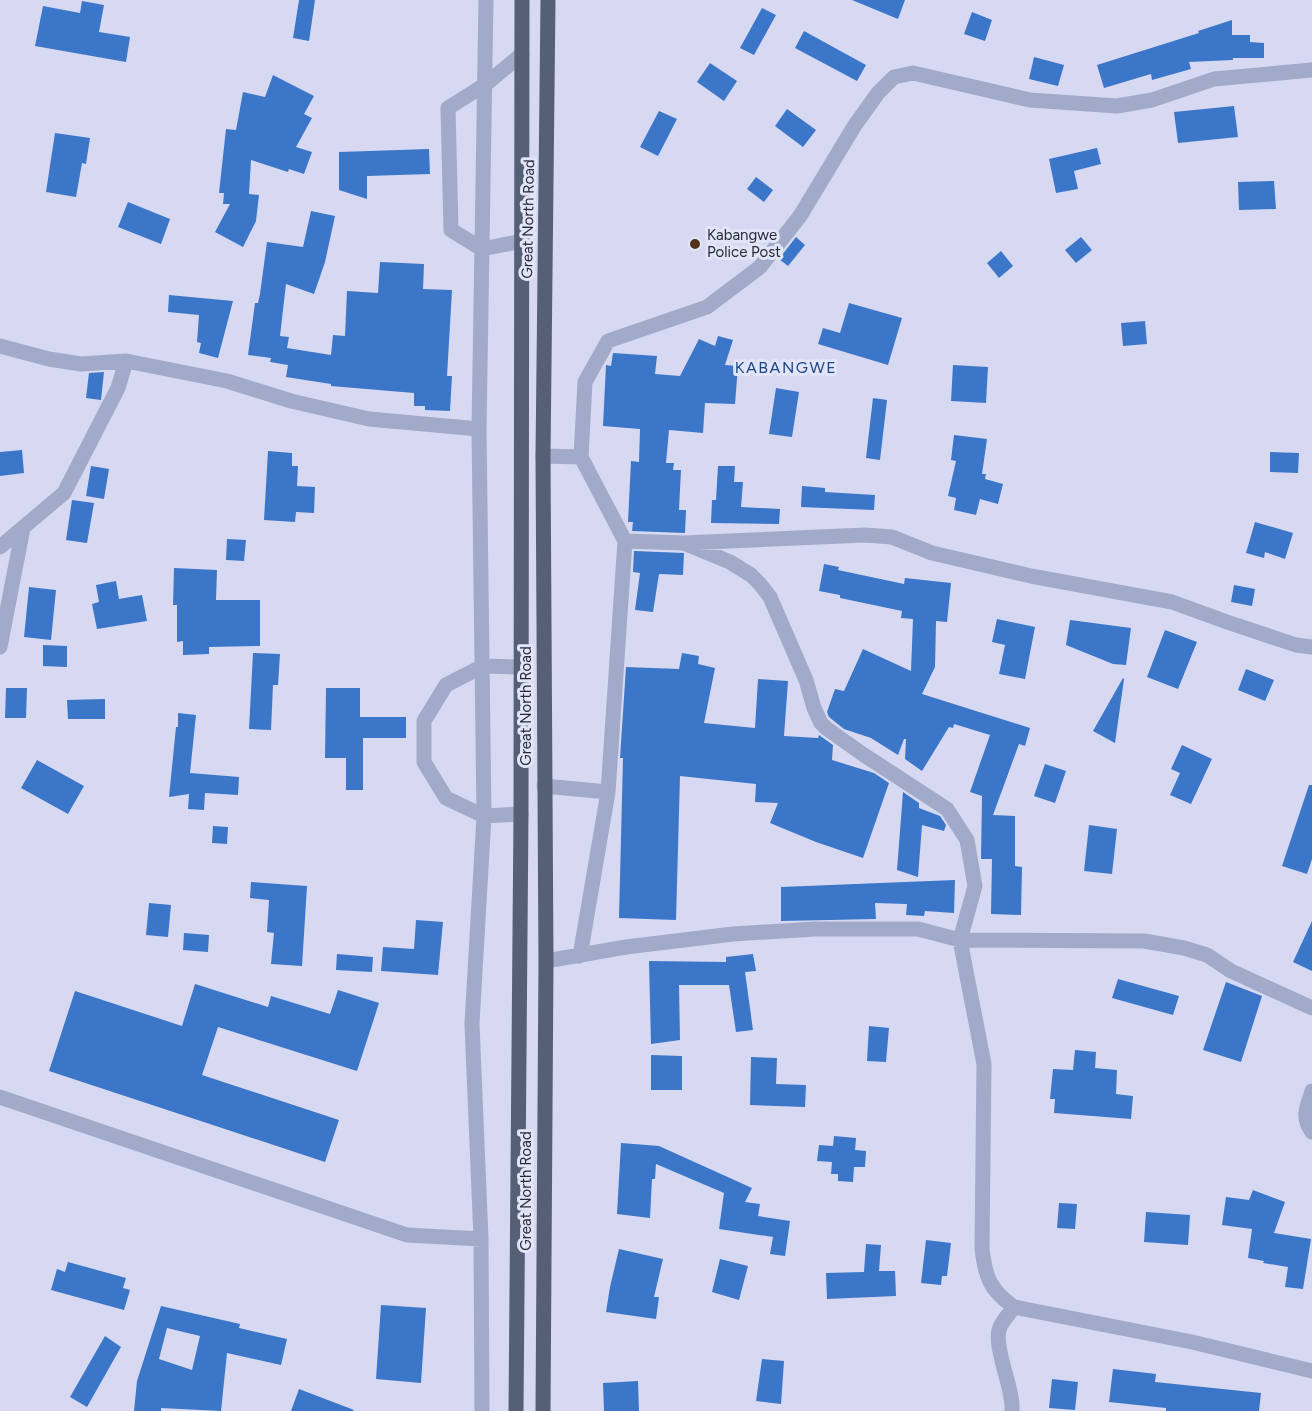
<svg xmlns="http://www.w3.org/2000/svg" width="1312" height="1411" viewBox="0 0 1312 1411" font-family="Figtree,sans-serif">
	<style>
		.building { fill: #3c76c9; fill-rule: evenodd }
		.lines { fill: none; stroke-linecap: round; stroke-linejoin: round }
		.minor { stroke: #a2aac9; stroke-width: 15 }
		.major { stroke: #555f76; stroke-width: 15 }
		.poi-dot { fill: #55321a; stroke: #e2e5f9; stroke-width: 2 }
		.labels { text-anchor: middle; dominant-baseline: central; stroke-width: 6; stroke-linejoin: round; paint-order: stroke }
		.street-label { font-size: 15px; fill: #252a33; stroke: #e2e5f9 }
		.poi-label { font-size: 15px; fill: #252a33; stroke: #e2e5f9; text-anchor: start }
		.neighbourhood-label { font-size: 16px; letter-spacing: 1.5px; fill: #1c4784; stroke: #e2e5f9 }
	</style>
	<rect width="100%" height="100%" fill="#d6d9f1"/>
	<path class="building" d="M299 0H315L309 41 293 38Z
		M852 0H905L898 19Z
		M82 1 104 5 99 32 130 37 126 62 35 46 43 6 80 13Z
		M762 8 776 15 754 55 740 48Z
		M972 12 992 20 985 41 964 34Z
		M1232 20V35H1250V42L1264 43V58H1233V60L1189 62 1191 69 1152 80 1151 74 1104 88 1097 65 1199 33 1198 31Z
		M804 31 866 65 857 81 795 48Z
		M1034 57 1064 65 1058 86 1029 79Z
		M710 63 737 81 724 101 697 82Z
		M273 75 314 96 304 114 312 118 296 147 312 152 304 174 289 169 288 172 251 160 249 194 259 195 256 221 243 247 215 232 230 204H223L224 193H219L226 129 236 130 243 92 265 97Z
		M1234 106 1238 137 1178 143 1174 112Z
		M787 109 816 130 803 147 775 126Z
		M659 111 677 119 658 156 640 147Z
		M55 133 90 138 86 164 82 163 76 197 46 192Z
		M1097 148 1101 164 1074 171 1078 189 1056 193 1049 159Z
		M429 149 430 174 367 176V199L339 190V152Z
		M756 177 773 190 764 202 747 189Z
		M1274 181 1276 209 1239 210 1238 182Z
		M128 202 170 219 161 244 118 227Z
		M311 211 335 216 325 262 314 294 286 284 280 336 289 337 287 348 331 355 333 335 345 336 347 291 378 293 380 262 424 264 423 289 452 290 447 376H452L450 411 425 410V406H414V393L331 386V384L286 377 288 365 270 362 271 358 248 355 255 303H258L260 294 267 242 303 247Z
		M796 237 805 245 788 266 779 259Z
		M1081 237 1092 250 1076 263 1065 250Z
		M1001 251 1013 266 999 278 987 263Z
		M169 295 233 301 218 358 199 353 201 343 197 342 199 315 168 312Z
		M849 303 902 318 888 365 818 344 823 328 840 333Z
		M1145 321 1147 344 1123 346 1121 323Z
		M718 336 733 340 725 365 738 366 735 404 705 403 703 433 669 430 666 463H674L673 470H681L679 510H686L685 533 632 531 633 522H628L631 461 639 462 640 429 603 426 606 365 611 366 613 353 657 356 655 374 680 376 699 339 715 346Z
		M953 365 988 367 986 403 951 401Z
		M104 372 101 400 86 398 89 373Z
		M776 388 799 392 792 437 769 434Z
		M873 398 887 400 880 460 866 458Z
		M954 435 987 439 982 474H986L985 479 1003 484 998 504 980 499 976 515 954 510 956 498 948 496 956 461 951 460Z
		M22 450 24 473 0 476V452Z
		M268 451 292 453V466H298L297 486 315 487 314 513 296 512 295 522 264 520Z
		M1270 452 1299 453 1298 473 1270 472Z
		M91 466 109 469 104 499 86 496Z
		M718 466H735L734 482H743L741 507 780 509 779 524 711 523 712 500H716Z
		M802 486 825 488V492L875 495 874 510 801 507Z
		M72 500 94 503 87 543 66 540Z
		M1255 522 1293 533 1285 559 1265 552 1264 558 1246 553Z
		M227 539 246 540 244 561 226 560Z
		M634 551 684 553 683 575 659 574 653 612 635 610 640 573 633 572Z
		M824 564 839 567 838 570 904 584 905 578 951 583 947 622 936 621 935 667 922 694 1030 728 1025 746 1019 744 993 815 1015 816V866L1022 867 1021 915 991 914 992 859H981L982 796 970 792 990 735 954 724 953 728 949 727 922 771 905 759 906 739H904L898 755 871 738 844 729 829 717 827 712 835 689 844 691 863 649 911 671 913 619 901 618 902 611 840 598V595L819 591Z
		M174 568 217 570 216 600H260V646L209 647V654L183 655V641L177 642V605H173Z
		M116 581 119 599 142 595 147 621 97 629 92 604 99 602 96 585Z
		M1234 585 1255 589 1252 606 1231 602Z
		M29 587 56 590 51 640 24 637Z
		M997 619 1035 627 1025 679 999 674 1005 645 992 642Z
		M1070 620 1131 628 1126 665 1113 664 1066 645Z
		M1165 630 1197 642 1178 689 1147 677Z
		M43 645 67 646V667L43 666Z
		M253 653 280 654 278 685H273L271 730 249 729Z
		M682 653 699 656 698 664 715 668 704 723 755 728 758 679 788 681 784 736 818 738 819 735 833 745 832 760 874 773 889 783 863 858 816 842 770 823 778 803 755 802 756 784 680 776 676 920 619 918 623 758H620L626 667 679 669Z
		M1246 669 1274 680 1265 701 1238 690Z
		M1123 678 1124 679 1115 743 1093 731Z
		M6 688H27L26 718H5Z
		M326 688H360V717H406V738H363V790H346V758H325Z
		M105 699V719H68L67 700Z
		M178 713 196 715 190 773 239 777 238 795 205 793 204 810 188 809 189 794 169 797 176 727H178Z
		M1182 745 1212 759 1191 804 1170 795 1180 773 1171 769Z
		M37 760 84 786 68 814 21 788Z
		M1045 764 1066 771 1055 803 1034 796Z
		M1309 785H1312V859L1307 874 1282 866Z
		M903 792 919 803V808L940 816 946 825 944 831 922 825 918 877 897 870Z
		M1089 825 1117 829 1112 874 1084 871Z
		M213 826 228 827 227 844 212 843Z
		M955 880 954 913 925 911 924 916 906 915 907 904 875 903 876 919 781 921V887Z
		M251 882 307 886 302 966 271 964 274 933 267 932 269 900 250 898Z
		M149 903 171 905 168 937 146 935Z
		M416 920 443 922 438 975 381 971 383 947 414 949Z
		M1312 921V971L1293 962Z
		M184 933 209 935 208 952 183 950Z
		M337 954 373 957 372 972 336 970Z
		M753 954 756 971 745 972 753 1030 736 1032 729 985H679L680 1040 651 1044 649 961 726 962V957Z
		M1118 979 1179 996 1173 1015 1112 998Z
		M1226 982 1262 996 1241 1062 1203 1050Z
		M195 984 268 1007 271 996 330 1014 338 990 379 1003 357 1071 218 1027 202 1075 339 1120 325 1162 49 1071 75 991 182 1026Z
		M869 1026 889 1028 886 1062 867 1061Z
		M1075 1050 1096 1052 1095 1068 1117 1070 1116 1094 1133 1096 1131 1119 1054 1113 1055 1099H1050L1053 1069 1073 1070Z
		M651 1055 682 1056V1090H651Z
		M751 1057 777 1058 776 1084 806 1085 805 1107 750 1105Z
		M834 1136 856 1138 855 1150 866 1151 865 1167H854L853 1182 838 1181V1174H831L832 1162 817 1161 819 1145 833 1146Z
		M621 1143 659 1146 752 1188 745 1202 760 1204 758 1216 790 1221 785 1256 770 1254 773 1237 719 1229 724 1193 656 1164 655 1179H652L650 1218 617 1214Z
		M1253 1190 1285 1202 1274 1233 1311 1239 1303 1289 1285 1287 1288 1267 1263 1263 1264 1261 1248 1258 1252 1229 1222 1225 1226 1197 1249 1200Z
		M1059 1203 1077 1204 1075 1229 1057 1228Z
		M1146 1212 1190 1215 1188 1245 1144 1242Z
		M926 1240 951 1243 947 1276H942L941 1285 921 1283Z
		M866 1244 881 1245 879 1271H895L896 1296 827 1299 826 1273 864 1272Z
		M619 1249 663 1259 654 1297H659L656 1319 606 1312 610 1287Z
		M720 1259 748 1266 739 1300 712 1292Z
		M68 1262 126 1278 123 1288 130 1290 124 1310 51 1290 57 1269 65 1272Z
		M381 1305 426 1308 421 1383 376 1379Z
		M161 1306 240 1324 239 1328 287 1339 281 1365 227 1353 221 1411 161 1408V1411H134L137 1381ZM167 1328 200 1336 192 1370 159 1359Z
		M105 1336 121 1347 87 1407 70 1397Z
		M762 1359 784 1361 781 1404 756 1401Z
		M1113 1369 1156 1374 1155 1382 1261 1393 1259 1411H1166V1408L1109 1402Z
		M1052 1379 1078 1382 1075 1410 1049 1408Z
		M638 1381 639 1411H604L603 1383Z
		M299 1389 354 1410 353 1411H291Z"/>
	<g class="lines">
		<path class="minor" d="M522 54 486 84 448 108 451 230 482 249 522 241
			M0 346 49 359 81 364 126 361 227 381 291 401 369 419 479 429
			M543 456 581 457 585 382 608 341 707 307 760 267 800 216 855 125 878 93 894 77 913 73 1030 100 1117 106 1152 100 1214 79 1312 70
			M625 541 684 543 865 535 892 537 932 553 1031 576 1172 602 1227 622 1296 645 1312 647
			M684 543 730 562 751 575 760 584 770 597 806 680 814 708 821 723 826 728 861 753 947 809 967 840 975 886 960 940 984 1064 982 1248C985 1277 990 1290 1014 1307L1192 1342 1312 1371
			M0 547 64 493 118 388 126 361
			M0 647 23 528
			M520 667 483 666 446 685 424 721V762L446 798 484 816 521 814
			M544 786 608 792
			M580 956 608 792 625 541 581 457
			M546 961 626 947 733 934 815 929H918L960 940 1144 941 1184 948 1207 955 1231 971 1312 1008
			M1312 1091C1307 1107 1301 1117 1312 1132
			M0 1097 407 1235 481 1239
			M482 1411 481 1239 472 1024 484 816 479 429 486 0
			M1012 1411C1014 1389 992 1345 1000 1327 1003 1320 1010 1313 1014 1307"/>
		<path class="major" d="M516 1411 521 814 522 0
			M543 1411 546 961 543 456 548 0"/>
	</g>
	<circle class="poi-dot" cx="695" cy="244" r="6"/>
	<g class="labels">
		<g class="street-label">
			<text transform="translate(528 219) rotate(-89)">Great North Road</text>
			<text transform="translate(526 706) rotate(-90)">Great North Road</text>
			<text transform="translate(526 1191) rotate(-90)">Great North Road</text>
		</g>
		<g class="poi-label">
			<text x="707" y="235">Kabangwe<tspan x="707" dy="17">Police Post</tspan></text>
		</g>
		<g class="neighbourhood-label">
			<text x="786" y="367">KABANGWE</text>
		</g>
	</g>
</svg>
